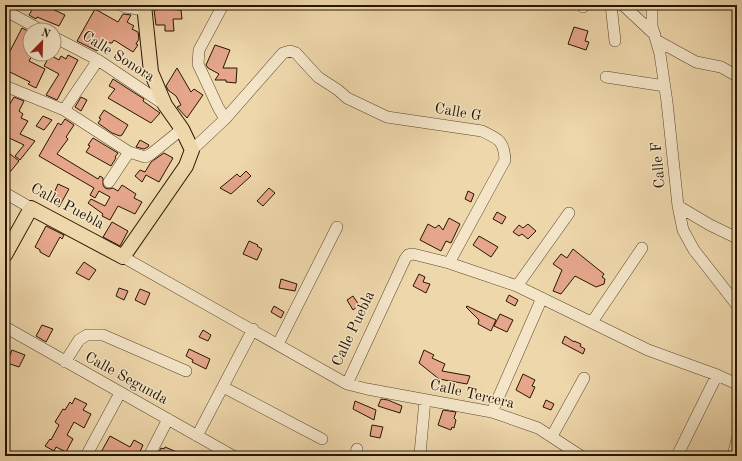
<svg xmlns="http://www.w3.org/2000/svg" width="742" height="461" viewBox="0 0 742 461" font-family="'Old Standard TT',serif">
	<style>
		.building { fill: #e5a68b; stroke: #261601 }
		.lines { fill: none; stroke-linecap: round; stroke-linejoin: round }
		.minor-casing { stroke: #58462c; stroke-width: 12 }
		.major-casing { stroke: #261601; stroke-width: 16 }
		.minor { stroke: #f4e5c8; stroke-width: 11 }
		.major { stroke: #eed7ab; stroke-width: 14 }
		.labels { text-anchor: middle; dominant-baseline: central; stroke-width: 3; stroke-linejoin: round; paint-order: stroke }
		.street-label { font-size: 15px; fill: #261601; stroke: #f4e5c8 }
	</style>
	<rect width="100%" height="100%" fill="#eed7ab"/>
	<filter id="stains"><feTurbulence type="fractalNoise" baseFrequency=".005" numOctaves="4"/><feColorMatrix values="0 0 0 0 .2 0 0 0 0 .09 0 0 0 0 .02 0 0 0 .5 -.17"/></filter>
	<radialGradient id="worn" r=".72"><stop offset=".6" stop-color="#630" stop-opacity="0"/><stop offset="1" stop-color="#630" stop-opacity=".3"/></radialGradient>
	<path class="building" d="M35 5H44L65 15 59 26 37 17 36 19 29 15Z
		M95 9 118 22 123 14 131 15 127 22 134 26 132 29 138 32 139 39 136 44 138 45 133 52 114 40 112 43H110L103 39 97 51 77 41Z
		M163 9 181 10 182 19H173L174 31H165V25H156L154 10Z
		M574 27 588 31 585 41 589 42 586 50 568 44Z
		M22 28 30 32V37L26 44 30 45V54H33L29 61 45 69 36 88 28 84 30 82 10 72 5 79V57L8 52 9 53Z
		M215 45 230 50 223 68H237L236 83 226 82V80H215L219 74 208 68 206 65Z
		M50 55 59 60 61 56 66 59 68 55 78 60 57 100 46 95 59 74 44 66Z
		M177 68 191 92 194 89 203 95 187 118 177 107 181 105 176 96 168 90 166 86Z
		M113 79 144 99 143 101 160 113 151 123 108 98 115 89 109 86Z
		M14 97 24 101 19 111 23 114 21 118 28 121 20 134 35 141 20 160 15 156 24 145 5 136V112Z
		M81 97 87 100 81 111 75 107Z
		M104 110 128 125 122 135 120 136 112 133 98 123 101 119 99 118Z
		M43 116 52 120 44 130 36 126Z
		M65 119 74 125 66 137 68 139 57 154 98 179 100 176 103 178V185L105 188 109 189 113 188 118 191 122 185 136 194 134 198 142 202 135 214 118 206 110 220 102 216 103 214 88 203 91 199 105 206 110 197 99 191 95 198 90 195 94 188 39 156 58 123 61 125Z
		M93 138 118 153 115 157 116 158 111 166 86 152 90 146 88 145Z
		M140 140 149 145 148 147 144 149 136 147Z
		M5 150 19 161 10 172 5 169Z
		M164 153 173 158 159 182 146 175 142 182 135 176 140 170 145 172 151 162Z
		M246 171 251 176 231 194 220 188 237 174 240 177Z
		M58 184 69 189 59 207 52 203 56 198 53 196 55 193H54Z
		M269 188 275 193 263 206 257 201Z
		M468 191 474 194 471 202 465 199Z
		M497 212 506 217 502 224 493 219Z
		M449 218 460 224 451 243 446 241 441 251 420 240 428 224 435 228 439 225 443 230Z
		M112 222 128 231 120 246 103 237Z
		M528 224 536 231 528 239 522 234 519 236 513 232 519 225 523 228Z
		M46 226 64 235 62 239 60 237 49 257 40 252V250L35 247Z
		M479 236 498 247 491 257 473 245Z
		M249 241 258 245 257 246 262 249 257 260 243 254Z
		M573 249 604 274 602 277 605 279 604 284 596 287 575 276 561 294 553 291 562 270 553 264 561 254 567 258Z
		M84 262 96 270 89 280 76 273Z
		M419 274 425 277 423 282 430 284 426 293 413 286Z
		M281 279 297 284 295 291 279 288Z
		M119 288 128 291 124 300 116 296Z
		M140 289 150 293 145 305 135 300Z
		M509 295 518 300 515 306 506 301Z
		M353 296 359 305 353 310 347 300Z
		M274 306 284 312 281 318 271 312Z
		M467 306 496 320 491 331 478 324 479 320 466 307Z
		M500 314 513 320 507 332 494 326Z
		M42 325 53 329 46 342 36 336Z
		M203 330 211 335 208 341 199 337Z
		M565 336 574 342V341L581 344 580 346 585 349 583 354 562 343Z
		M189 349 210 359 206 369 192 362 193 360 186 356Z
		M12 350 25 355 19 367 7 363Z
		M424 350 434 355 432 358 445 364 442 371 470 376 467 384 439 379 419 363Z
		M523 374 535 380 532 386 535 387 530 398 516 390Z
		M75 398 87 404 83 410 91 414 84 428 74 422 67 435 73 439 66 452 56 447 54 451 45 446 50 439 51 440 59 425 55 422 63 409 65 410 70 402 72 404Z
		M381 399 388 400 402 406 400 413 378 406Z
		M546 400 554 404 551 410 543 407Z
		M355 401 376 410 374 420 353 409Z
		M443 410 456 412 454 418 456 420 454 428 452 427 451 430 438 425Z
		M372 425 383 427 380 438 370 436Z
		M110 436 130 447 134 440 143 445 138 456H99Z
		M165 447 186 456H157L161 448 164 449Z"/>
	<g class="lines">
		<g class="minor-casing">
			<path id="minor" d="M121 5 125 7 145 10
				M223 5 199 50 198 64 218 107 225 119
				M611 5 615 41
				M623 5 655 35
				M652 5V26L660 54 667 102 678 206 683 230 694 250 737 305
				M583 7 584 5
				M6 11 41 30
				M54 37 98 60 165 105
				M656 40 696 62 721 67 737 76
				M606 77 665 86
				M5 86 64 110 129 152 145 157 151 154 182 129
				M64 110 98 60
				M192 150 225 119 283 53 290 51 296 53 318 77 338 90 347 98 387 117 482 131C499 139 504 141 505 160L449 263
				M109 182 129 152
				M5 193 31 208
				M678 206 710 225 737 238
				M123 257 347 384 367 389 492 412 538 428 581 456
				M517 286 569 213
				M592 322 642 248
				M5 327 233 456
				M278 344 337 227
				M65 362 79 340 87 335H103L186 371
				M347 384 405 259 408 255 413 254 449 263 517 286 648 350 717 375 737 384
				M223 387 322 439
				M492 412 542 298
				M197 436 253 329
				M552 436 584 378
				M420 454 425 400
				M86 456 120 393
				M149 456 168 419
				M355 456 357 449
				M677 456 717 375
				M733 456 737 440"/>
		</g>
		<g class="major-casing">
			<path id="major" d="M5 255 31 208 123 257 186 166 192 150 182 129 165 105 151 72 144 5"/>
		</g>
		<use href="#minor" class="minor"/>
		<use href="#major" class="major"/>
	</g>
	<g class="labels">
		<g class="street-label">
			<text transform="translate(118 57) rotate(32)">Calle Sonora</text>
			<text transform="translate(458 113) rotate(10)">Calle G</text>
			<text transform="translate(659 165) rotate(-95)">Calle F</text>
			<text transform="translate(67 207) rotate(28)">Calle Puebla</text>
			<text transform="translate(354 329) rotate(-65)">Calle Puebla</text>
			<text transform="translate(126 379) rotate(29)">Calle Segunda</text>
			<text transform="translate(472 395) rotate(13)">Calle Tercera</text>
		</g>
	</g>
	<rect width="742" height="461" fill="none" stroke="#eed7ab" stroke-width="20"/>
	<rect x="6" y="6" width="730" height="449" fill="none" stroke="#261601" stroke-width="2"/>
	<rect x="10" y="10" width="722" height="441" fill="none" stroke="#261601"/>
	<g transform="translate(42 42) rotate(23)"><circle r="19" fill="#f4e5c8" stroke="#a29278"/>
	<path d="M0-3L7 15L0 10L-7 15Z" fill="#8f2418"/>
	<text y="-6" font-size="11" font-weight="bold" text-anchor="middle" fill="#261601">N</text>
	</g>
	<rect width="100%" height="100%" filter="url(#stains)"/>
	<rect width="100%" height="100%" fill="url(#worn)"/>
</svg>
